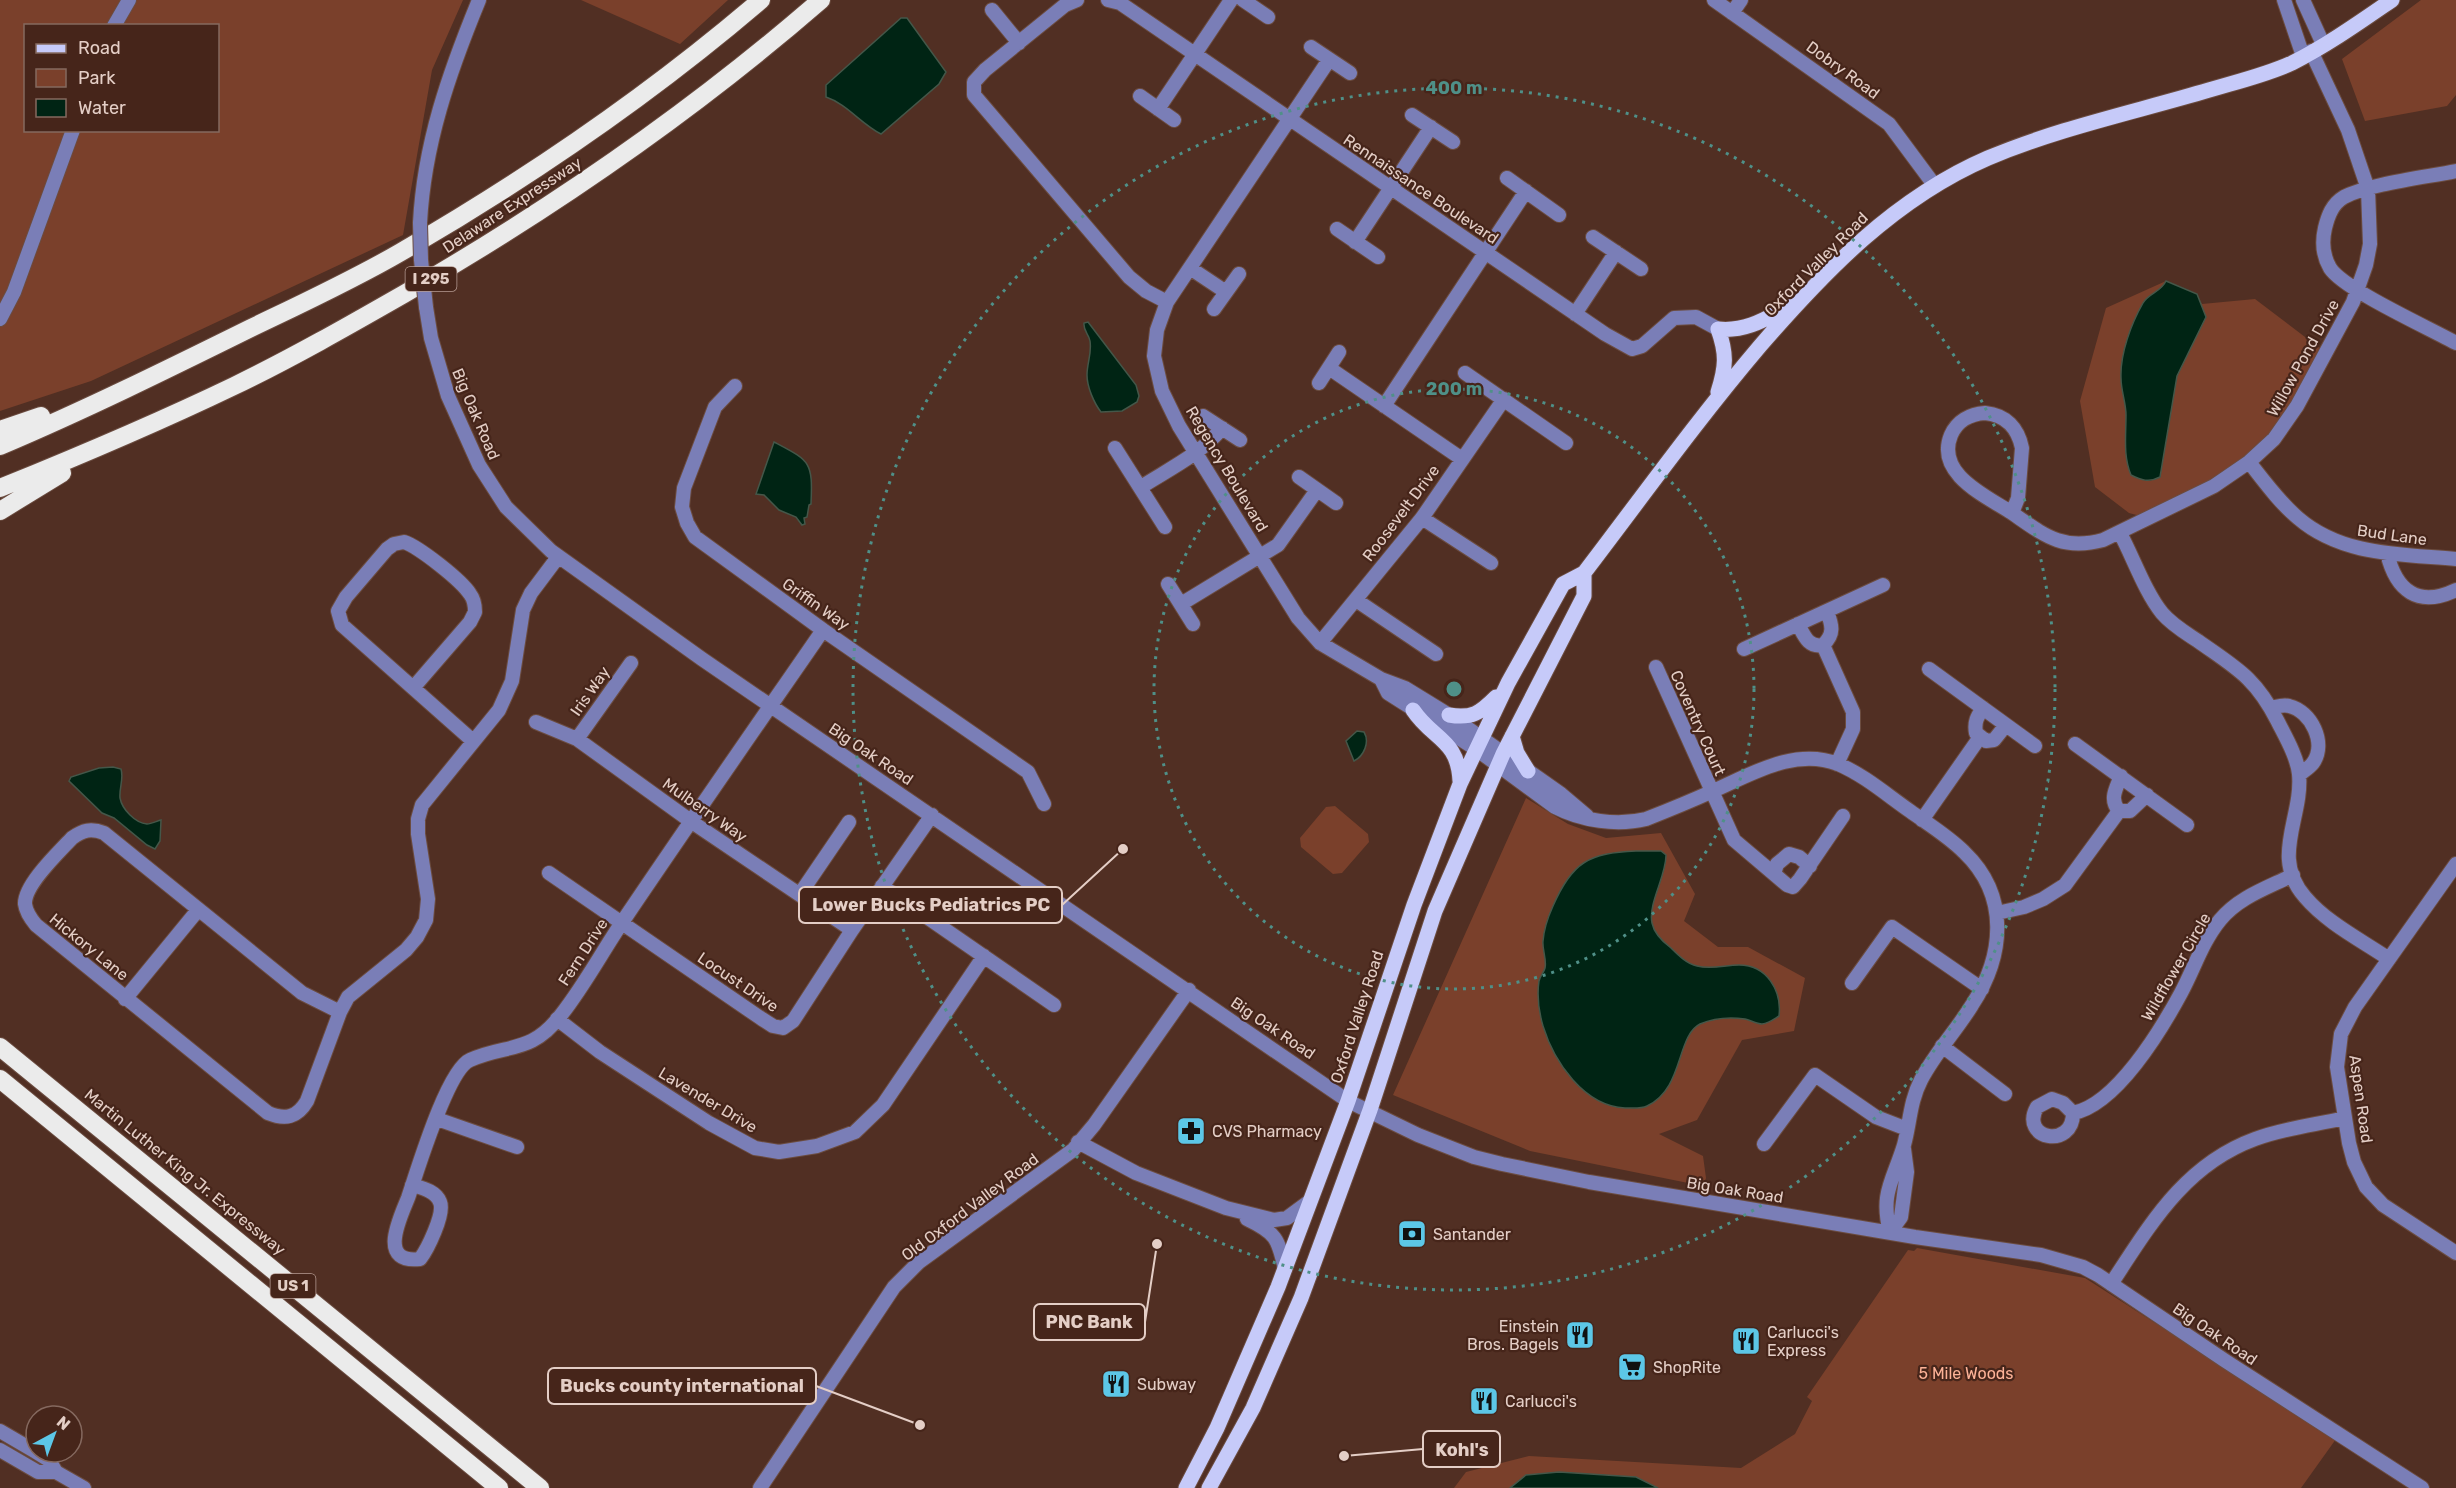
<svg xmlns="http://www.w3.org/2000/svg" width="2456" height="1488" viewBox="0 0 2456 1488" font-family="Rubik,sans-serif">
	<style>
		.green { fill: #7a402b; fill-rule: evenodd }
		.water { fill: #002414; stroke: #445749; stroke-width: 1.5 }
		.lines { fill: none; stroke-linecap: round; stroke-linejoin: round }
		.minor-casing { stroke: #6b4c40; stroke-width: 16 }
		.major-casing { stroke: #6b4c40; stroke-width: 17 }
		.highway-casing { stroke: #6b4c40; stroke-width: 20 }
		.minor { stroke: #7a7eb7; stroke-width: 14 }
		.major { stroke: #c6caf9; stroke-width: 15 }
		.highway { stroke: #ebebeb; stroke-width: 18 }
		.minor-bridge-casing { stroke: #6b4c40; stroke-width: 16; stroke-linecap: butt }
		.minor-bridge { stroke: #7a7eb7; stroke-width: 14 }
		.ring { fill: none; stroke: #4f9088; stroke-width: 3; stroke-dasharray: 3 6 }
		.labels { text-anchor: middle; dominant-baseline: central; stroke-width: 4.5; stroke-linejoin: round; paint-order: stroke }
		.shield { fill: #46251a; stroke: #b59b92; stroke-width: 1.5 }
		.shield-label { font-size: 15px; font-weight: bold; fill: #e4cec6 }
		.street-label { font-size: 16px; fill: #e4cec6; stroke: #46251a }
		.poi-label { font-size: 16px; fill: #e4cec6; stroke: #46251a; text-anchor: start }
		.park-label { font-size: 16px; fill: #fdb297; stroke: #46251a }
		.centre { fill: #4f9088; stroke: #46251a; stroke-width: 3 }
		.ring-label { font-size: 18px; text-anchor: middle; font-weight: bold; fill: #4f9088; stroke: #46251a; stroke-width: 4.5; stroke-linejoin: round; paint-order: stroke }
		.leader { fill: none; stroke: #e4cec6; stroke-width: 2 }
		.callout-dot { fill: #e4cec6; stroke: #46251a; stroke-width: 2 }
		.callout { fill: #46251a; stroke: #e4cec6; stroke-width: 2 }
		.callout-label { font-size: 18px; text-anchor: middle; font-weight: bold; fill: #e4cec6 }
	</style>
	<rect width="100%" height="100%" fill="#512f23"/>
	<path class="green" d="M0 0H463L432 70 403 235 91 381 0 411ZM26 26H218V130H26Z
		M581 0H728L680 44Z
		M2421 0H2456V95L2447 106 2365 121 2342 59Z
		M2166 281 2197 294 2202 304 2255 299 2326 353 2297 406 2249 462 2148 518 2129 513 2095 487 2080 401 2106 308Z
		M1526 798 1568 824 1606 838 1661 833 1695 894 1684 921 1718 947H1748L1805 978 1794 1031 1742 1040 1697 1120 1659 1134 1703 1156 1706 1178 1703 1186 1530 1151 1393 1095Z
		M1335 806 1368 834 1369 842 1342 873 1333 874 1301 847 1300 838 1326 807Z
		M1917 1248 2085 1278 2336 1439 2301 1488H1454L1466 1472 1529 1456 1741 1468 1795 1434 1812 1401 1807 1397 1908 1250 1914 1251Z"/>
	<path class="water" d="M901 18H907L946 72 939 84 881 134C861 124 847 104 826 97V85Z
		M2166 281 2197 294 2206 317 2177 376 2160 477C2149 483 2141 480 2131 475 2123 456 2126 436 2126 415 2126 403 2121 391 2121 378 2120 354 2131 324 2143 303 2149 293 2161 292 2166 281Z
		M1088 322 1136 385 1139 396 1137 402 1122 411 1101 412C1094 403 1087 387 1087 375 1087 363 1092 353 1090 341 1089 334 1083 331 1084 323Z
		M774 442C810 461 813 461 811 504L809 505 807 517 804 518 805 524 802 525 796 517 779 510 764 495 756 494Z
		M1357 731 1364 732C1370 742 1364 756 1354 761L1346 741Z
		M113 767 121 769C124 779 119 788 120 798 122 809 135 823 147 824 151 824 157 821 161 820L160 841 155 849 147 845 114 818 102 813 69 781 71 777 99 768Z
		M1636 851H1661L1666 855C1666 877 1648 903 1652 923 1654 933 1663 942 1671 948 1678 955 1687 964 1697 966 1711 970 1725 965 1739 965 1767 965 1782 991 1779 1016 1774 1019 1769 1023 1762 1024 1757 1024 1750 1020 1745 1019 1730 1017 1714 1018 1700 1024 1676 1036 1684 1089 1647 1106 1641 1109 1632 1108 1625 1108 1584 1106 1554 1062 1543 1026 1539 1012 1537 994 1539 981 1540 976 1544 972 1545 968 1547 960 1542 949 1543 941 1544 928 1548 917 1553 906 1572 862 1589 853 1636 851Z
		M1559 1472 1636 1477 1658 1488H1510L1526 1475Z"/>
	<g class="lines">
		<g class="minor-casing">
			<path id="minor" d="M1077 0 1065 5 985 70 974 82V95L1129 277 1146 291 1167 302
				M1108 0 1120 3 1605 334 1632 349 1642 346 1674 318 1696 317 1718 329
				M1243 0 1268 17
				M1714 0 1889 124 1935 186
				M2284 0 2303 56
				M2303 0 2323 44
				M992 10 1019 43
				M1732 13 1741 0
				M114 26 129 0
				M1311 47 1350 73
				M1329 60 1167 302 1157 330 1154 356 1162 391 1179 426 1298 618 1320 643 1381 679 1405 688 1449 715 1561 794 1587 816
				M1140 96 1174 120
				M1158 109 1231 0
				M1412 115 1453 142
				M2456 171C2427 177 2368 184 2344 197 2332 204 2328 216 2325 228 2322 241 2323 256 2330 268 2343 289 2429 328 2456 343
				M1507 178 1559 215
				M420 223C424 144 449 73 479 0
				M1337 229 1378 257
				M1593 237 1641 269
				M1355 242 1431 127
				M1190 268 1226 292
				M426 307 431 338 448 396 479 465 506 507 551 551 702 659 1348 1101 1418 1135 1474 1157 1502 1164 1589 1182 1915 1237 2041 1255 2083 1267 2098 1275 2224 1360 2422 1488
				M1214 309 1239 274
				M1575 314 1616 252
				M0 319 14 292 73 130
				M1329 368 1462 459
				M1465 373 1566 443
				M1319 383 1339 352
				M735 386 715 407 684 488 682 507 687 523 695 537 823 630 1028 772 1044 804
				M1384 406 1526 191
				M1985 413C2006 415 2018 428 2022 448L2018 498 2012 513C1986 496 1935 474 1951 435 1957 421 1970 414 1985 413Z
				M1203 416 1240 440
				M1115 448 1165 527
				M2249 462C2264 481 2279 502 2298 518 2342 556 2401 554 2456 559
				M1299 477 1336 503
				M1141 487C1169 469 1201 454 1222 428
				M2012 513C2044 535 2062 551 2103 540L2214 486 2249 462 2274 439 2297 406 2353 302 2366 265 2370 244 2368 189 2348 130 2311 51
				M1422 518 1491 563
				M2120 533C2133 557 2145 592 2162 613 2172 625 2186 633 2198 641 2236 668 2255 677 2277 720 2285 736 2297 756 2299 774 2303 818 2270 857 2305 897 2327 923 2361 940 2389 959
				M2387 553C2396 591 2418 608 2456 590
				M1168 584 1193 624
				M1356 600 1436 654
				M1181 604 1278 545 1317 490
				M1798 624C1804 635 1808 648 1823 645 1835 634 1832 625 1827 611
				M1320 643 1422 518 1504 399
				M1823 645 1853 712V729L1837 764
				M1744 649 1883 585
				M1656 667 1734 840 1787 885 1793 887 1800 879 1843 816
				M1929 669 2035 746
				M1381 679 1388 693 1476 749 1555 807C1582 821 1617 826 1646 819 1669 810 1691 801 1713 791 1752 774 1795 747 1838 764 1864 775 1887 795 1910 811 1928 824 1948 836 1964 852 2010 896 2004 956 1972 1005 1956 1031 1935 1053 1921 1080 1910 1101 1910 1123 1904 1145 1893 1181 1880 1193 1890 1232
				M413 688 470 622 475 612C475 606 474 599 470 594 461 580 419 547 404 542L394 544 387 549 346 597 338 611 342 625 473 741
				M1983 708C1977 717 1974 722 1976 733L1986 741 1994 740 2006 725
				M2271 708C2276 707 2283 704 2289 706 2311 711 2327 743 2313 763 2310 767 2304 771 2299 775
				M536 722 577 739 692 822 852 930
				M577 739 631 663
				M2075 744 2187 825
				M2121 776C2116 789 2109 799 2119 811H2130L2147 795
				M1922 820 1980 737
				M2456 864 2355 1007 2341 1034 2337 1067 2349 1143 2354 1162 2366 1187 2383 1205 2456 1253
				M549 873 762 1019 773 1026 783 1028 793 1021 852 930 932 815
				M1774 874 1777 864 1789 854 1799 857 1810 866
				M882 886 1054 1005
				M800 894 849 822
				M1997 913 2024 907 2043 899 2065 885 2119 811
				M1852 983 1892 927 1982 989
				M125 999 198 910
				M340 1012 302 993 104 833C91 828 83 830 72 838 59 852 24 885 25 904 26 912 31 919 36 925L268 1113C285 1120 297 1118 307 1101L340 1012 348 997 406 950 417 937 426 920 428 899 418 834V819L422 805 499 710 512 681 523 610 531 593 558 557
				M557 1019 600 1052 709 1123 755 1148 779 1152 817 1146 855 1132 883 1105 984 956
				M1942 1046 2005 1094
				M2052 1099 2063 1103 2073 1113C2073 1150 2019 1139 2037 1107Z
				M2073 1113C2116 1105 2161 1030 2181 993 2194 969 2202 942 2220 920 2239 897 2267 888 2293 875
				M437 1119 517 1147
				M1078 1142 1136 1173 1226 1208 1274 1220 1287 1218 1310 1201
				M1764 1144 1815 1075 1876 1117 1907 1129
				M412 1185C422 1188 436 1191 440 1202 445 1214 427 1250 420 1259 377 1264 400 1218 408 1198 417 1172 447 1070 470 1060 508 1043 530 1055 561 1015 584 986 602 952 623 921 689 823 756 727 823 630
				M1247 1219C1276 1233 1278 1238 1285 1269
				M1890 1232 1901 1217 1907 1172 1904 1149
				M2111 1284C2150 1225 2184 1165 2255 1139 2284 1128 2315 1125 2345 1118
				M0 1431 36 1452
				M0 1450 38 1472H56L49 1460 36 1452
				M56 1472 84 1488
				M760 1488 894 1287 919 1262 1073 1150 1094 1125 1189 990"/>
		</g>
		<g class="major-casing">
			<path id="major" d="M1718 392C1726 367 1727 354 1718 329 1747 332 1767 318 1792 305
				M1413 710C1433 740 1458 739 1460 781
				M1449 715C1472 719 1480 713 1496 697
				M1512 736 1517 753 1528 771
				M1186 1488 1217 1428 1278 1287 1348 1101 1414 905 1460 784 1508 683 1563 584 1584 573C1642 497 1698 419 1760 346 1825 271 1895 198 1988 158 2059 128 2135 112 2209 90 2236 82 2266 75 2292 63 2326 46 2360 22 2392 0
				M1209 1488 1253 1408 1301 1298 1370 1110 1435 911 1503 754 1584 596V573"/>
		</g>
		<g class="highway-casing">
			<path id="highway" d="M0 430 41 416
				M0 446C85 410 168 369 251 328 301 304 353 280 401 252 527 179 650 95 761 0
				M0 488C79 456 157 423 234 386 292 358 348 326 404 294 551 209 692 112 821 0
				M0 511 62 473
				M0 1047 540 1488
				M0 1079 499 1488"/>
		</g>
		<use href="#minor" class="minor"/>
		<use href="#major" class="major"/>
		<use href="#highway" class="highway"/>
		<g class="minor-bridge-casing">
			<path id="minor-bridge" d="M420 223 421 260 426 307"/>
		</g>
		<use href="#minor-bridge" class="minor-bridge"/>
	</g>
	<g class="ring">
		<circle cx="1454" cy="689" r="300"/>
		<circle cx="1454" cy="689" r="601"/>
	</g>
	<defs>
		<g id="pharmacy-square" transform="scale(1.5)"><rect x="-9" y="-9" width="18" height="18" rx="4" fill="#5cc7e7" stroke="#46251a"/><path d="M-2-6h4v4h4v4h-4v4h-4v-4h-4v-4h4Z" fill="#111"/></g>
		<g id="bank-square" transform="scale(1.5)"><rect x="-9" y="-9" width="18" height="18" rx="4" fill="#5cc7e7" stroke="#46251a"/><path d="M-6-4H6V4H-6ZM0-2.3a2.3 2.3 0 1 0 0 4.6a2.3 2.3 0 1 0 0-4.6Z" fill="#111"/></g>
		<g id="restaurant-square" transform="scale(1.5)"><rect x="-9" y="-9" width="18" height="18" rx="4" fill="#5cc7e7" stroke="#46251a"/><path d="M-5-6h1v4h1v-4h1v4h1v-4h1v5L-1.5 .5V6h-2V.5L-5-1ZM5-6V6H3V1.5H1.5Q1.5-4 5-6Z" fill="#111"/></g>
		<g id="supermarket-square" transform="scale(1.5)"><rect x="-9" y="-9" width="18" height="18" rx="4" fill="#5cc7e7" stroke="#46251a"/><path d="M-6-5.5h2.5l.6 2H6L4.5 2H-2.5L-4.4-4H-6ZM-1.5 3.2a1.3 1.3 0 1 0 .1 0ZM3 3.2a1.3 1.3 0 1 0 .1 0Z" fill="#111"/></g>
	</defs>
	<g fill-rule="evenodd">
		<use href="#pharmacy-square" x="1191" y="1131"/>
		<use href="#bank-square" x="1412" y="1234"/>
		<use href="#restaurant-square" x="1580" y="1335"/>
		<use href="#restaurant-square" x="1746" y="1341"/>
		<use href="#supermarket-square" x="1632" y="1367"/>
		<use href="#restaurant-square" x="1116" y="1384"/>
		<use href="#restaurant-square" x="1484" y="1401"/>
	</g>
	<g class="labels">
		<g class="shield">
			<rect x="405.5" y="267" width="51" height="24" rx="4.5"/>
			<rect x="270.5" y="1274" width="45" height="24" rx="4.5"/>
		</g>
		<g class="shield-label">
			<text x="431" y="279">I 295</text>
			<text x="293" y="1286">US 1</text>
		</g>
		<g class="street-label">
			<text transform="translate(1843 70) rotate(36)">Dobry Road</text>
			<text transform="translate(1421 189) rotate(34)">Rennaissance Boulevard</text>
			<text transform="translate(512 205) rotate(-33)">Delaware Expressway</text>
			<text transform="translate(1816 264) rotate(-45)">Oxford Valley Road</text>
			<text transform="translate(2303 358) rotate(-61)">Willow Pond Drive</text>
			<text transform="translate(476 414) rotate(67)">Big Oak Road</text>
			<text transform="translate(1227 469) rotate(59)">Regency Boulevard</text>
			<text transform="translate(1401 513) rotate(-53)">Roosevelt Drive</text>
			<text transform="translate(2392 535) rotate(8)">Bud Lane</text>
			<text transform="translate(816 604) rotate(35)">Griffin Way</text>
			<text transform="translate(590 691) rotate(-55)">Iris Way</text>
			<text transform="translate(1698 723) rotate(66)">Coventry Court</text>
			<text transform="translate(871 754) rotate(34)">Big Oak Road</text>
			<text transform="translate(705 810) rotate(35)">Mulberry Way</text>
			<text transform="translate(89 947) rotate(39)">Hickory Lane</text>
			<text transform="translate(583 952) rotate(-57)">Fern Drive</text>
			<text transform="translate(2176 967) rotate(-60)">Wildflower Circle</text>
			<text transform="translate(738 982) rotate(34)">Locust Drive</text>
			<text transform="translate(1357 1017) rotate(-72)">Oxford Valley Road</text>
			<text transform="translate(1273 1028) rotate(34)">Big Oak Road</text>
			<text transform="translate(2361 1099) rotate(82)">Aspen Road</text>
			<text transform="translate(708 1100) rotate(31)">Lavender Drive</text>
			<text transform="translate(185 1172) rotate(39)">Martin Luther King Jr. Expressway</text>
			<text transform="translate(1735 1190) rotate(9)">Big Oak Road</text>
			<text transform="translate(970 1207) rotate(-37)">Old Oxford Valley Road</text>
			<text transform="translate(2215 1334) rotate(34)">Big Oak Road</text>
		</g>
		<g class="poi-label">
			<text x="1212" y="1131">CVS Pharmacy</text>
			<text x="1433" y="1234">Santander</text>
			<text x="1559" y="1326" text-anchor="end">Einstein<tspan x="1559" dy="18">Bros. Bagels</tspan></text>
			<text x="1767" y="1332">Carlucci's<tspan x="1767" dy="18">Express</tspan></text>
			<text x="1653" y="1367">ShopRite</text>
			<text x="1137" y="1384">Subway</text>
			<text x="1505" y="1401">Carlucci's</text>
		</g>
		<g class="park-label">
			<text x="1966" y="1373">5 Mile Woods</text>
		</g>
	</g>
	<circle cx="1454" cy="689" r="9" class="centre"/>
	<g class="ring-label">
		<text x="1454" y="94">400 m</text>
		<text x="1454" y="395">200 m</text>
	</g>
	<path class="leader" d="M1123 849L1062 905M1157 1244L1145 1322M920 1425L816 1386M1344 1456L1423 1449"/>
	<g class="callout-dot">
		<circle cx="1123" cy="849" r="6"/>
		<circle cx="1157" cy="1244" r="6"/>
		<circle cx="920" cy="1425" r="6"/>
		<circle cx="1344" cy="1456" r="6"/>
	</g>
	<g class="callout">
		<rect x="799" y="887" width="263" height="36" rx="6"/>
		<rect x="1034" y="1304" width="111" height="36" rx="6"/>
		<rect x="548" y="1368" width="268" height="36" rx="6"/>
		<rect x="1423" y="1431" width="77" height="36" rx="6"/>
	</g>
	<g class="callout-label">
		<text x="931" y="911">Lower Bucks Pediatrics PC</text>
		<text x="1089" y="1328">PNC Bank</text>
		<text x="682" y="1392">Bucks county international</text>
		<text x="1462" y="1456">Kohl's</text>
	</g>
	<rect x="24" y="24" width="195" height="108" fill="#46251a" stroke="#85695f" stroke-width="1.5"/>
	<rect x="36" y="44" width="30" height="9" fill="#c6caf9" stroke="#85695f" stroke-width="1.5"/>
	<text x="78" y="54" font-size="18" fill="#e4cec6">Road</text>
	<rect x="36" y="69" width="30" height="18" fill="#7a402b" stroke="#85695f" stroke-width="1.5"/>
	<text x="78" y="84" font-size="18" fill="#e4cec6">Park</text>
	<rect x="36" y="99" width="30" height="18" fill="#002414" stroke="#85695f" stroke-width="1.5"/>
	<text x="78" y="114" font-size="18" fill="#e4cec6">Water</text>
	<g transform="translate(54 1434) rotate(41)"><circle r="28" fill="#46251a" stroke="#85695f" stroke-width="1.5"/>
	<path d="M0-4.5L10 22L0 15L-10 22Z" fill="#5cc7e7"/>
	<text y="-9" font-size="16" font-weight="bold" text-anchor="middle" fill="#e4cec6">N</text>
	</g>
</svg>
